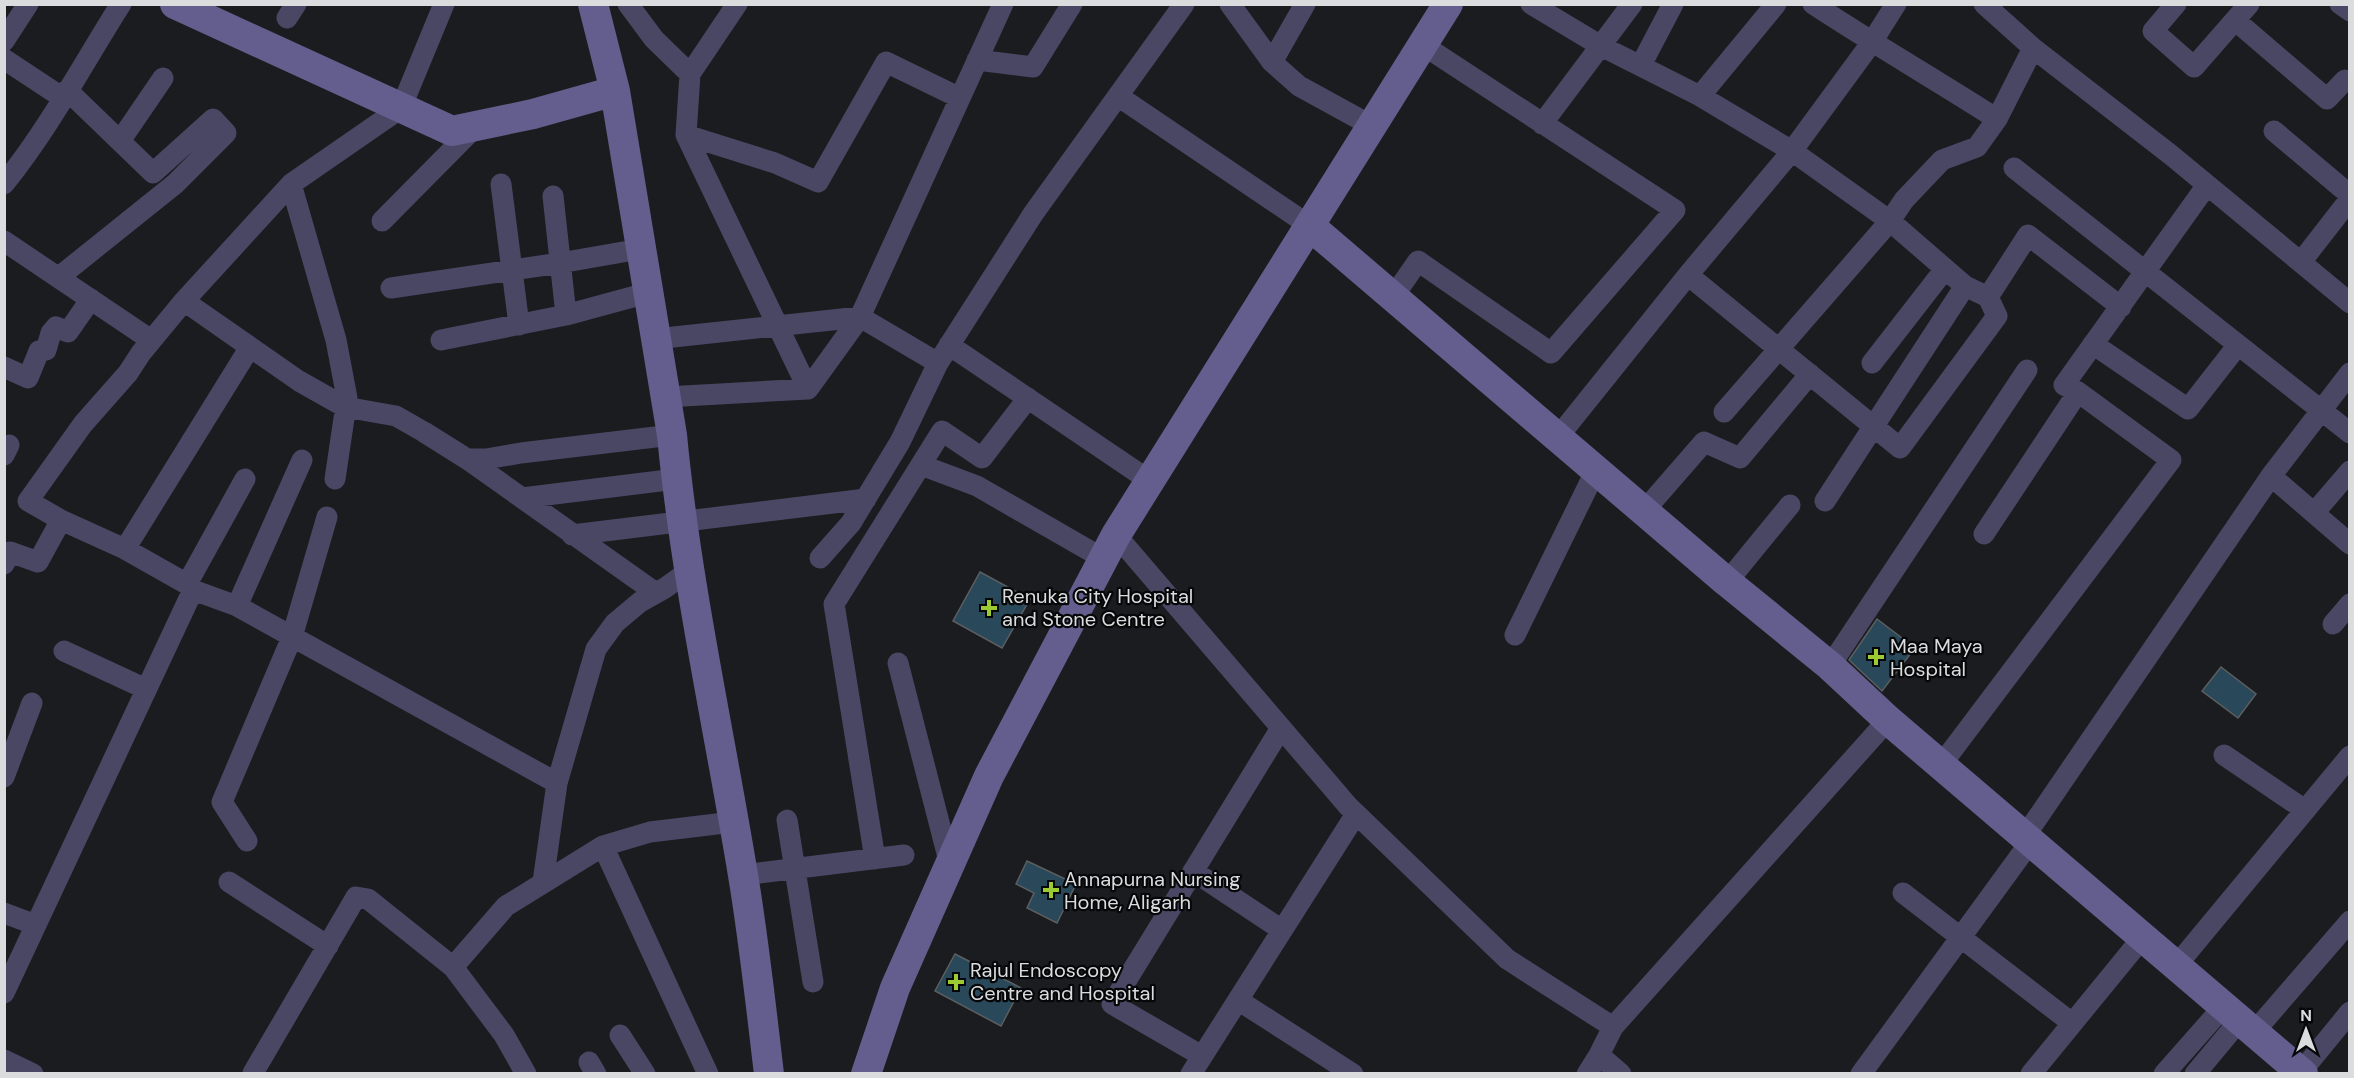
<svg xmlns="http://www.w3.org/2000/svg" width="2354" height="1078" viewBox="0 0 2354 1078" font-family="'DM Sans',sans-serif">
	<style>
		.building { fill: #29485a; stroke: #5c5f61; stroke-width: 1.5 }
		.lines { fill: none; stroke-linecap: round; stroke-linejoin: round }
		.street { stroke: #494764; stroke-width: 21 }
		.secondary { stroke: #635e8d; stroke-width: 30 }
		.poi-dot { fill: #9cca31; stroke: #060708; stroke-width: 2 }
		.labels { text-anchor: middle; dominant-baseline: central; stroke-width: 4.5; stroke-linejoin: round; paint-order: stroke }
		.poi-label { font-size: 20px; fill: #dbdcde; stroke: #060708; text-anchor: start }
	</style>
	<rect width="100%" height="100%" fill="#1b1c1f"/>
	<path class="building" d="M980 572 1030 599 1002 648 953 621Z
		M1877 619 1915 648 1882 691 1849 660Z
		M2221 667 2256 694 2238 718 2202 691Z
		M1027 861 1076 884 1057 923 1027 908 1034 893 1016 884Z
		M955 954 1021 988 1001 1026 935 991Z"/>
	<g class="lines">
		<path class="street" d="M444 4 401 108 291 184 184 301 141 353 128 373 83 424 28 501 61 520 125 549 187 584 193 590 237 606 557 783 596 649 615 623 640 602 665 588 690 570
			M628 4 654 39 690 74 686 135 808 389 666 397
			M1230 4 1272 62 1299 86 1372 126
			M1531 4 1601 46 1700 96 1792 151 1890 221 1965 286 1988 297 1997 316 1900 448 1688 275
			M1813 4C1874 44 1936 80 1997 119
			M1984 4 2033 48 2171 155 2350 303
			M2176 4 2153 31 2194 67 2249 4
			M2340 4 2350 11
			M287 18 296 4
			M2236 21 2327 99 2345 80
			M4 41 28 4
			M4 59 63 98
			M977 60 1033 67 1072 4
			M1272 62 1305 4
			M1641 65 1673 4
			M690 74 737 4
			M1118 96 1310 226
			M1700 96 1776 4
			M1542 124 1632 4
			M2274 131 2350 195
			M686 135 775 163 818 182 886 62 960 98
			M120 141 163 78
			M2014 168 2350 433
			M4 184C49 128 83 64 121 4
			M291 184 336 340 347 398 335 479
			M501 184 519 325
			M553 196 566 315
			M382 221 476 126
			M4 241 151 340
			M2301 262 2350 199
			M59 277 175 184 226 133 213 119 153 173 67 90
			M391 288 560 263 640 249
			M1393 297 1418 261 1551 353 1675 210 1423 45
			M1988 297 2028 235 2121 307
			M184 301 299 381 345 407 396 416 424 432 467 459 656 593
			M655 339 860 317 938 363
			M441 340 566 315 647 293
			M2093 344 2188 409 2238 345
			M949 345 1150 481
			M1872 363 1945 269
			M4 367 28 378 39 351 46 350 51 333 56 327 68 332 91 299
			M808 389 860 317 1003 4
			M1724 412 1890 221 1904 200 1942 160 1977 147 1997 119 2033 48
			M1558 437 1688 275 1792 151 1872 42 1896 4
			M4 455 9 445
			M467 459H486L521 453 672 435
			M921 465 977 486 1104 559
			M2271 476 2350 544
			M522 498 676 479
			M1825 501 1965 286
			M1644 511 1704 442 1740 458 1810 374
			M2314 513 2350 471
			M1984 534 2078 392 2064 385 2207 185
			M572 535 866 499
			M1116 535 1348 806 1507 959 1613 1027 1599 1055 1587 1074
			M125 549 250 347
			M820 558 851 523 900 442 938 363 1033 214 1184 4
			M4 564 10 552 38 562 61 520
			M1727 582 1790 505
			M187 584 245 479
			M237 606 302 460
			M2333 624 2350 604
			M1515 635 1596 470
			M64 651 146 689
			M898 663 950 865
			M1830 666 2027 370
			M2224 755 2305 810
			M1941 765 2171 460 2078 392
			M4 777 32 703
			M787 820 813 982
			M2025 836 2271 476 2350 373
			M247 841 222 802 292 637 327 517
			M603 846 708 1074
			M875 859 834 604 942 431 982 458 1028 398
			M1193 871 1282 930
			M743 875 904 855
			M229 882 328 946
			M543 882 557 783
			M1903 893 2072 1023
			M4 913 36 925
			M2176 966 2350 756
			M453 967 506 906 603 846 650 832 733 822
			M4 993 193 590
			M1238 1000 1353 1074
			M1613 1027 1888 720
			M2254 1032 2350 921
			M620 1035 645 1074
			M1599 1055 1621 1074
			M1202 1056 1112 1004 1281 728
			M4 1060 33 1074
			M589 1062 596 1074
			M2301 1072 2350 1012
			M253 1073 356 897 368 899 453 967 504 1035 526 1074
			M1191 1074 1356 814
			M1861 1074 2031 841
			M2031 1074 2143 937
			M2164 1074 2224 1006
			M2195 1074 2240 1020"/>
		<path class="secondary" d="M175 4 452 131 533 114 615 91
			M593 4 615 91 672 435C686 583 719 729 743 875 754 941 761 1007 769 1074
			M1310 226 1727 582 1830 666 1888 720 2303 1074
			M866 1074 895 988 989 776 1116 535 1448 4"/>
	</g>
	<g class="poi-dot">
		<path d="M986 599h6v6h6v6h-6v6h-6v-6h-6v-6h6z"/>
		<path d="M1873 648h6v6h6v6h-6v6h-6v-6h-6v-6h6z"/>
		<path d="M1048 881h6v6h6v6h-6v6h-6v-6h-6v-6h6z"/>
		<path d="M953 973h6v6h6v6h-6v6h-6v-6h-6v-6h6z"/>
	</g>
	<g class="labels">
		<g class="poi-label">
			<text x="1002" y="596">Renuka City Hospital<tspan x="1002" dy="23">and Stone Centre</tspan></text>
			<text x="1890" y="646">Maa Maya<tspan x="1890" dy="23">Hospital</tspan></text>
			<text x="1064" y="879">Annapurna Nursing<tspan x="1064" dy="23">Home, Aligarh</tspan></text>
			<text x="970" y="970">Rajul Endoscopy<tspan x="970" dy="23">Centre and Hospital</tspan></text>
		</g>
	</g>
	<rect width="2354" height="1078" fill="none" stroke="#dbdcde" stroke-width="12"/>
	<g transform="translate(2306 1030)" stroke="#060708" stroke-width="4.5" paint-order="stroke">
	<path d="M0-4.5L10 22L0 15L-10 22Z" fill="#dbdcde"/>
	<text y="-9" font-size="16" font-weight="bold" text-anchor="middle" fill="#dbdcde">N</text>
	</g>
</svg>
